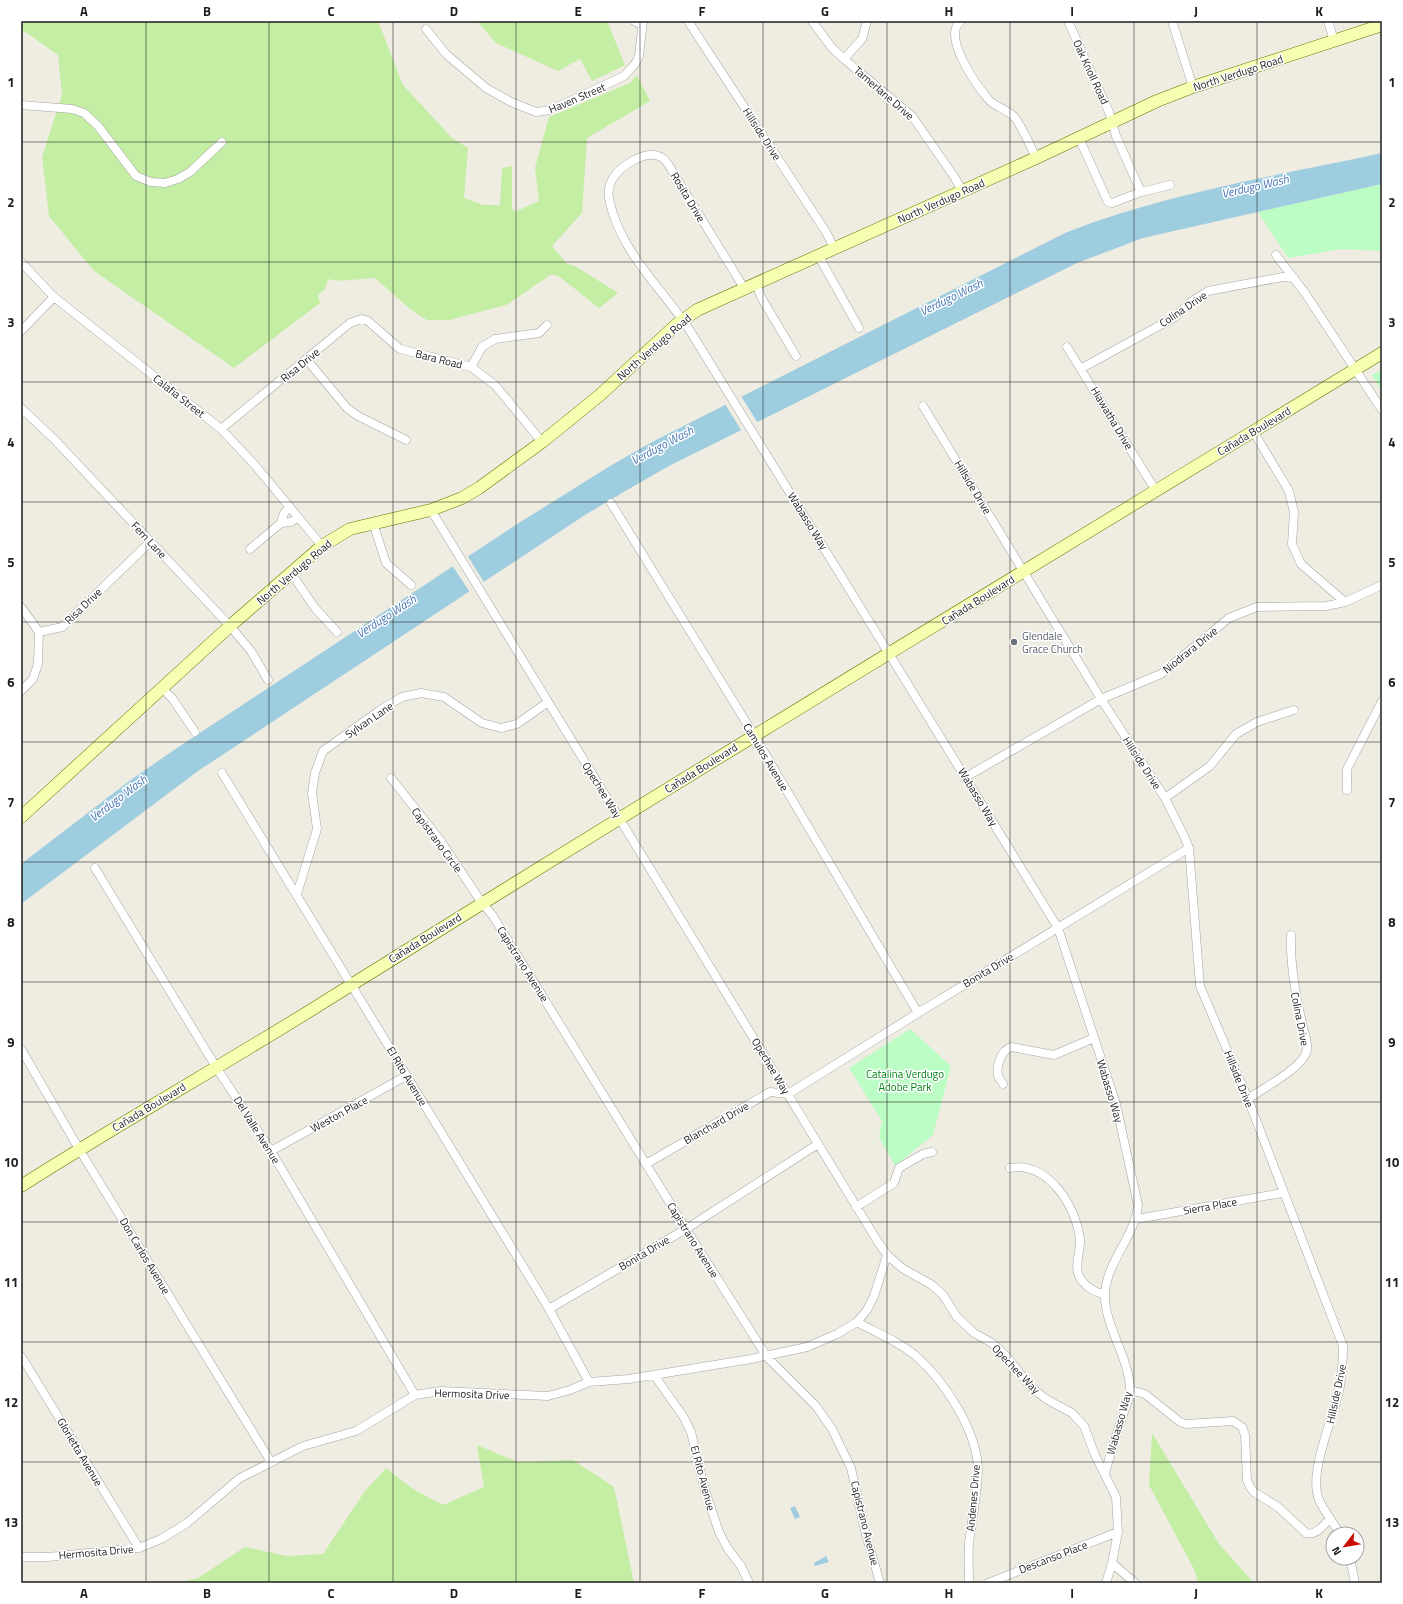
<svg xmlns="http://www.w3.org/2000/svg" width="1403" height="1604" viewBox="0 0 1403 1604" font-family="'Titillium Web',sans-serif">
	<style>
		.grass { fill: #c3eea4 }
		.park { fill: #bbfdc5 }
		.water { fill: #9fcde0 }
		.pier { fill: #efece2 }
		.lines { fill: none; stroke-linecap: round; stroke-linejoin: round }
		.street-casing { stroke: #a4a4a4; stroke-width: 9 }
		.secondary-casing { stroke: #647800; stroke-width: 13 }
		.street { stroke: #fff; stroke-width: 8 }
		.secondary { stroke: #f5feb1; stroke-width: 12 }
		.grid { fill: none; stroke: #1d1d1d; stroke-width: 1; stroke-opacity: 0.55 }
		.worship-dot { fill: #6b7280; stroke: #fff; stroke-width: 1.5 }
		.labels { text-anchor: middle; dominant-baseline: central; stroke-width: 3; stroke-linejoin: round; paint-order: stroke }
		.street-label { font-size: 11px; fill: #1d1d1d; stroke: #fff }
		.worship-label { font-size: 11px; fill: #5b616d; stroke: #fff; text-anchor: start }
		.park-label { font-size: 11px; fill: #038316; stroke: #fff }
		.water-label { font-size: 12px; font-style: italic; fill: #4374b3; stroke: #fff }
		.neatline { fill: none; stroke: #1d1d1d; stroke-width: 1.5 }
		.grid-label { font-size: 13px; text-anchor: middle; font-weight: bold; fill: #1d1d1d }
	</style>
	<rect width="100%" height="100%" fill="#efece2"/>
	<path class="grass" d="M21 21H378L403 85 452 138 468 148 464 198 483 205H500L502 168 512 166V208L515 212 539 201 535 168 549 117 630 83 637 75 650 101 587 138 582 213 552 246 567 264 575 266 618 293 599 308 560 277 552 274 506 305 449 320H427L410 309 375 278C360 278 344 283 328 279L325 289 318 295 320 303 234 368 94 271 49 216 42 157 62 95 58 55 21 29Z
		M477 21H607L625 65 592 81 580 59 558 71 496 43Z
		M1152 1433 1219 1544 1254 1583H1198L1195 1571 1149 1485Z
		M477 1445 518 1462 573 1460 614 1487 634 1583H176L198 1578 245 1547 287 1556 323 1554 365 1491 386 1468 413 1489 443 1505 484 1487Z"/>
	<path class="park" d="M1382 184V251L1342 249 1288 258 1258 212Z
		M1382 369V392L1372 375Z
		M910 1029 951 1066 933 1135 895 1166 879 1137 882 1121 849 1068Z"/>
	<path class="water" d="M1382 153V184L1143 238 1077 263 669 466 627 490 585 515 198 771 21 904V864L132 779 180 746 514 526 610 466 652 442 1065 233C1166 193 1276 176 1382 153Z
		M795 1506 800 1517 795 1519 790 1508Z
		M826 1556 829 1562 815 1566 814 1563Z"/>
	<path class="pier" d="M741 396 759 425 743 433 725 404Z
		M467 555 485 584 471 594 452 565Z"/>
	<g class="lines">
		<g class="street-casing">
			<path id="street" d="M634 21 642 25
				M688 21 826 232 834 248
				M812 21 832 48 844 59 912 116 955 178 962 191
				M961 21C941 36 977 86 989 100 996 108 1009 109 1016 119 1024 131 1030 145 1036 158
				M1068 21 1109 112 1116 136 1141 192 1170 185
				M1172 21 1193 87
				M1328 21 1334 41
				M426 29 446 54 486 88 511 102 536 112 551 110 624 76 635 64 639 56 643 21
				M844 59 862 39 867 21
				M21 105 72 109 84 113 98 126 136 176 151 182 165 183 178 179 190 172 222 142
				M1079 138 1108 202 1112 203 1141 192
				M818 255 859 328
				M1276 255 1305 293 1382 410
				M21 262 54 297 221 429 254 464 322 546
				M756 283 761 297 796 356
				M744 288 674 174C671 169 667 160 661 157 646 149 618 167 612 180 608 187 608 196 610 203 622 255 665 291 692 334L1058 928 1116 1104 1138 1205C1135 1236 1108 1260 1105 1292 1103 1324 1129 1356 1130 1389 1131 1397 1125 1407 1123 1415 1116 1434 1111 1453 1105 1473
				M21 331 54 297
				M1067 347 1156 491
				M307 360 347 408 358 416 406 440
				M471 367 482 347 495 339 539 333 547 325
				M1082 368 1175 317 1191 302 1208 291 1283 277 1294 278
				M923 406 1101 699 1165 798 1184 836 1189 848 1200 986 1248 1099 1343 1346C1343 1359 1342 1372 1340 1386 1335 1414 1309 1470 1318 1497 1322 1509 1333 1522 1340 1534
				M21 408 54 439 230 626 251 651 268 680
				M221 429 350 323 362 319 368 321 400 349 471 367 495 385 542 442
				M1253 431 1289 491 1294 512 1292 544 1301 564 1345 602
				M611 503 754 735 918 1013
				M431 510 878 1242 887 1255 902 1268 932 1285 943 1295 957 1317 974 1333 992 1343 1007 1357 1031 1387 1046 1399 1072 1413 1084 1426 1095 1455 1116 1497 1118 1532 1112 1563 1106 1583
				M281 523 284 513 290 507
				M373 523 386 563 411 585
				M250 549 281 523 291 522 298 517
				M291 573 315 608 337 632
				M21 607 39 632
				M39 632 62 627 150 542
				M162 688 172 698 195 732
				M21 691 33 679 38 664 39 632
				M222 773 549 1309 589 1382
				M966 777 1101 699 1161 674 1229 618 1257 607 1326 606 1345 602 1382 585
				M391 778 440 840 482 903 493 916 686 1229 767 1357 816 1406 832 1429 851 1468 865 1531 880 1583
				M1347 790V769L1382 701
				M1165 798 1210 766 1236 734 1257 722 1294 710
				M95 868 216 1067 271 1151 415 1395
				M297 894 317 829 312 793 315 773 323 751 379 711 402 697 421 693 444 697 482 723 501 728 517 724 548 702
				M21 1049 79 1149 271 1462
				M1003 1084C1002 1082 999 1078 998 1076 996 1065 1001 1051 1011 1047L1054 1055 1094 1038
				M1248 1099C1263 1088 1297 1071 1305 1055 1309 1049 1306 1037 1304 1031 1296 999 1290 968 1291 935
				M271 1151 406 1076
				M646 1164 770 1092 788 1094 918 1013 1189 848
				M1010 1168C1048 1161 1076 1206 1080 1239 1081 1250 1074 1266 1079 1276 1084 1286 1095 1293 1105 1294
				M856 1207 894 1183 899 1168 923 1154 932 1152
				M1137 1219 1282 1193
				M549 1309 686 1229 818 1144
				M857 1322C877 1333 900 1342 917 1357 945 1382 978 1432 978 1471 977 1495 972 1519 969 1543 968 1556 969 1570 969 1583
				M21 1356 139 1548
				M654 1375 683 1416 691 1432 704 1487 719 1532 728 1549 741 1566 749 1583
				M1130 1390 1145 1394 1180 1422 1186 1424 1233 1421 1242 1427 1245 1435 1247 1480 1250 1487 1254 1492 1278 1507 1306 1533C1316 1536 1324 1525 1330 1518
				M21 1557H48L139 1548 161 1539 187 1523 240 1478 303 1446 356 1431 415 1395 441 1391 548 1396 570 1390 589 1382 629 1379 751 1359 807 1347 837 1334 857 1322 867 1310 874 1296 887 1255
				M1350 1558 1355 1583
				M1112 1563 1135 1583
				M988 1583 1118 1532"/>
		</g>
		<g class="secondary-casing">
			<path id="secondary" d="M21 817 230 626 322 546 350 529 431 510 462 498 479 488 542 442 600 395 676 325 697 310 1036 158 1157 101 1193 87 1382 25
				M21 1186C118 1124 218 1068 316 1007 669 786 1026 570 1382 353"/>
		</g>
		<use href="#street" class="street"/>
		<use href="#secondary" class="secondary"/>
	</g>
	<path class="grid" d="M146 21V1583M269 21V1583M393 21V1583M516 21V1583M640 21V1583M763 21V1583M887 21V1583M1010 21V1583M1134 21V1583M1257 21V1583M21 142H1382M21 262H1382M21 382H1382M21 502H1382M21 622H1382M21 742H1382M21 862H1382M21 982H1382M21 1102H1382M21 1222H1382M21 1342H1382M21 1462H1382"/>
	<circle class="worship-dot" cx="1014" cy="642" r="4"/>
	<g class="labels">
		<g class="street-label">
			<text transform="translate(1091 72) rotate(65)">Oak Knoll Road</text>
			<text transform="translate(1238 73) rotate(-18)">North Verdugo Road</text>
			<text transform="translate(884 93) rotate(41)">Tamerlane Drive</text>
			<text transform="translate(577 98) rotate(-23)">Haven Street</text>
			<text transform="translate(762 134) rotate(57)">Hillside Drive</text>
			<text transform="translate(688 197) rotate(59)">Rosita Drive</text>
			<text transform="translate(941 201) rotate(-24)">North Verdugo Road</text>
			<text transform="translate(1183 309) rotate(-34)">Colina Drive</text>
			<text transform="translate(654 347) rotate(-41)">North Verdugo Road</text>
			<text transform="translate(439 359) rotate(14)">Bara Road</text>
			<text transform="translate(300 365) rotate(-39)">Risa Drive</text>
			<text transform="translate(179 396) rotate(38)">Calafia Street</text>
			<text transform="translate(1112 418) rotate(59)">Hiawatha Drive</text>
			<text transform="translate(1254 431) rotate(-31)">Cañada Boulevard</text>
			<text transform="translate(973 487) rotate(59)">Hillside Drive</text>
			<text transform="translate(808 521) rotate(58)">Wabasso Way</text>
			<text transform="translate(149 540) rotate(47)">Fern Lane</text>
			<text transform="translate(294 572) rotate(-40)">North Verdugo Road</text>
			<text transform="translate(978 600) rotate(-32)">Cañada Boulevard</text>
			<text transform="translate(83 606) rotate(-44)">Risa Drive</text>
			<text transform="translate(1190 650) rotate(-39)">Niodrara Drive</text>
			<text transform="translate(369 720) rotate(-34)">Sylvan Lane</text>
			<text transform="translate(766 757) rotate(59)">Camulos Avenue</text>
			<text transform="translate(1142 763) rotate(57)">Hillside Drive</text>
			<text transform="translate(701 768) rotate(-32)">Cañada Boulevard</text>
			<text transform="translate(602 790) rotate(58)">Opechee Way</text>
			<text transform="translate(978 797) rotate(59)">Wabasso Way</text>
			<text transform="translate(437 840) rotate(54)">Capistrano Circle</text>
			<text transform="translate(425 938) rotate(-32)">Cañada Boulevard</text>
			<text transform="translate(523 964) rotate(58)">Capistrano Avenue</text>
			<text transform="translate(988 970) rotate(-31)">Bonita Drive</text>
			<text transform="translate(1300 1019) rotate(79)">Colina Drive</text>
			<text transform="translate(771 1066) rotate(59)">Opechee Way</text>
			<text transform="translate(407 1076) rotate(59)">El Rito Avenue</text>
			<text transform="translate(1239 1079) rotate(68)">Hillside Drive</text>
			<text transform="translate(1110 1091) rotate(73)">Wabasso Way</text>
			<text transform="translate(149 1107) rotate(-31)">Cañada Boulevard</text>
			<text transform="translate(339 1114) rotate(-29)">Weston Place</text>
			<text transform="translate(716 1123) rotate(-30)">Blanchard Drive</text>
			<text transform="translate(257 1130) rotate(58)">Del Valle Avenue</text>
			<text transform="translate(1210 1206) rotate(-10)">Sierra Place</text>
			<text transform="translate(693 1240) rotate(58)">Capistrano Avenue</text>
			<text transform="translate(644 1253) rotate(-31)">Bonita Drive</text>
			<text transform="translate(145 1256) rotate(59)">Don Carlos Avenue</text>
			<text transform="translate(1016 1369) rotate(46)">Opechee Way</text>
			<text transform="translate(472 1394) rotate(2)">Hermosita Drive</text>
			<text transform="translate(1336 1394) rotate(-78)">Hillside Drive</text>
			<text transform="translate(1119 1423) rotate(-74)">Wabasso Way</text>
			<text transform="translate(80 1452) rotate(59)">Glorietta Avenue</text>
			<text transform="translate(703 1478) rotate(75)">El Rito Avenue</text>
			<text transform="translate(973 1498) rotate(-85)">Andenes Drive</text>
			<text transform="translate(865 1523) rotate(76)">Capistrano Avenue</text>
			<text transform="translate(96 1552) rotate(-5)">Hermosita Drive</text>
			<text transform="translate(1053 1557) rotate(-21)">Descanso Place</text>
		</g>
		<g class="worship-label">
			<text x="1022" y="636">Glendale<tspan x="1022" dy="13">Grace Church</tspan></text>
		</g>
		<g class="park-label">
			<text x="905" y="1074">Catalina Verdugo<tspan x="905" dy="13">Adobe Park</tspan></text>
		</g>
		<g class="water-label">
			<text transform="translate(1255 186) rotate(-13)">Verdugo Wash</text>
			<text transform="translate(951 297) rotate(-26)">Verdugo Wash</text>
			<text transform="translate(662 445) rotate(-28)">Verdugo Wash</text>
			<text transform="translate(386 616) rotate(-33)">Verdugo Wash</text>
			<text transform="translate(118 798) rotate(-37)">Verdugo Wash</text>
		</g>
	</g>
	<rect width="1403" height="1604" fill="none" stroke="#ffffff" stroke-width="44"/>
	<g transform="translate(1345 1546) rotate(239)"><circle r="19" fill="#ffffff" stroke="#a5a5a5"/>
	<path d="M0-3L7 15L0 10L-7 15Z" fill="#ca0d00"/>
	<text y="-6" font-size="11" font-weight="bold" text-anchor="middle" fill="#1d1d1d">N</text>
	</g>
	<rect x="22" y="22" width="1359" height="1560" class="neatline"/>
	<g class="grid-label">
		<text x="84" y="16">A</text>
		<text x="207" y="16">B</text>
		<text x="331" y="16">C</text>
		<text x="454" y="16">D</text>
		<text x="578" y="16">E</text>
		<text x="702" y="16">F</text>
		<text x="825" y="16">G</text>
		<text x="949" y="16">H</text>
		<text x="1072" y="16">I</text>
		<text x="1196" y="16">J</text>
		<text x="1319" y="16">K</text>
		<text x="11" y="87">1</text>
		<text x="1392" y="87">1</text>
		<text x="11" y="207">2</text>
		<text x="1392" y="207">2</text>
		<text x="11" y="327">3</text>
		<text x="1392" y="327">3</text>
		<text x="11" y="447">4</text>
		<text x="1392" y="447">4</text>
		<text x="11" y="567">5</text>
		<text x="1392" y="567">5</text>
		<text x="11" y="687">6</text>
		<text x="1392" y="687">6</text>
		<text x="11" y="807">7</text>
		<text x="1392" y="807">7</text>
		<text x="11" y="927">8</text>
		<text x="1392" y="927">8</text>
		<text x="11" y="1047">9</text>
		<text x="1392" y="1047">9</text>
		<text x="11" y="1167">10</text>
		<text x="1392" y="1167">10</text>
		<text x="11" y="1287">11</text>
		<text x="1392" y="1287">11</text>
		<text x="11" y="1407">12</text>
		<text x="1392" y="1407">12</text>
		<text x="11" y="1527">13</text>
		<text x="1392" y="1527">13</text>
		<text x="84" y="1598">A</text>
		<text x="207" y="1598">B</text>
		<text x="331" y="1598">C</text>
		<text x="454" y="1598">D</text>
		<text x="578" y="1598">E</text>
		<text x="702" y="1598">F</text>
		<text x="825" y="1598">G</text>
		<text x="949" y="1598">H</text>
		<text x="1072" y="1598">I</text>
		<text x="1196" y="1598">J</text>
		<text x="1319" y="1598">K</text>
	</g>
</svg>
